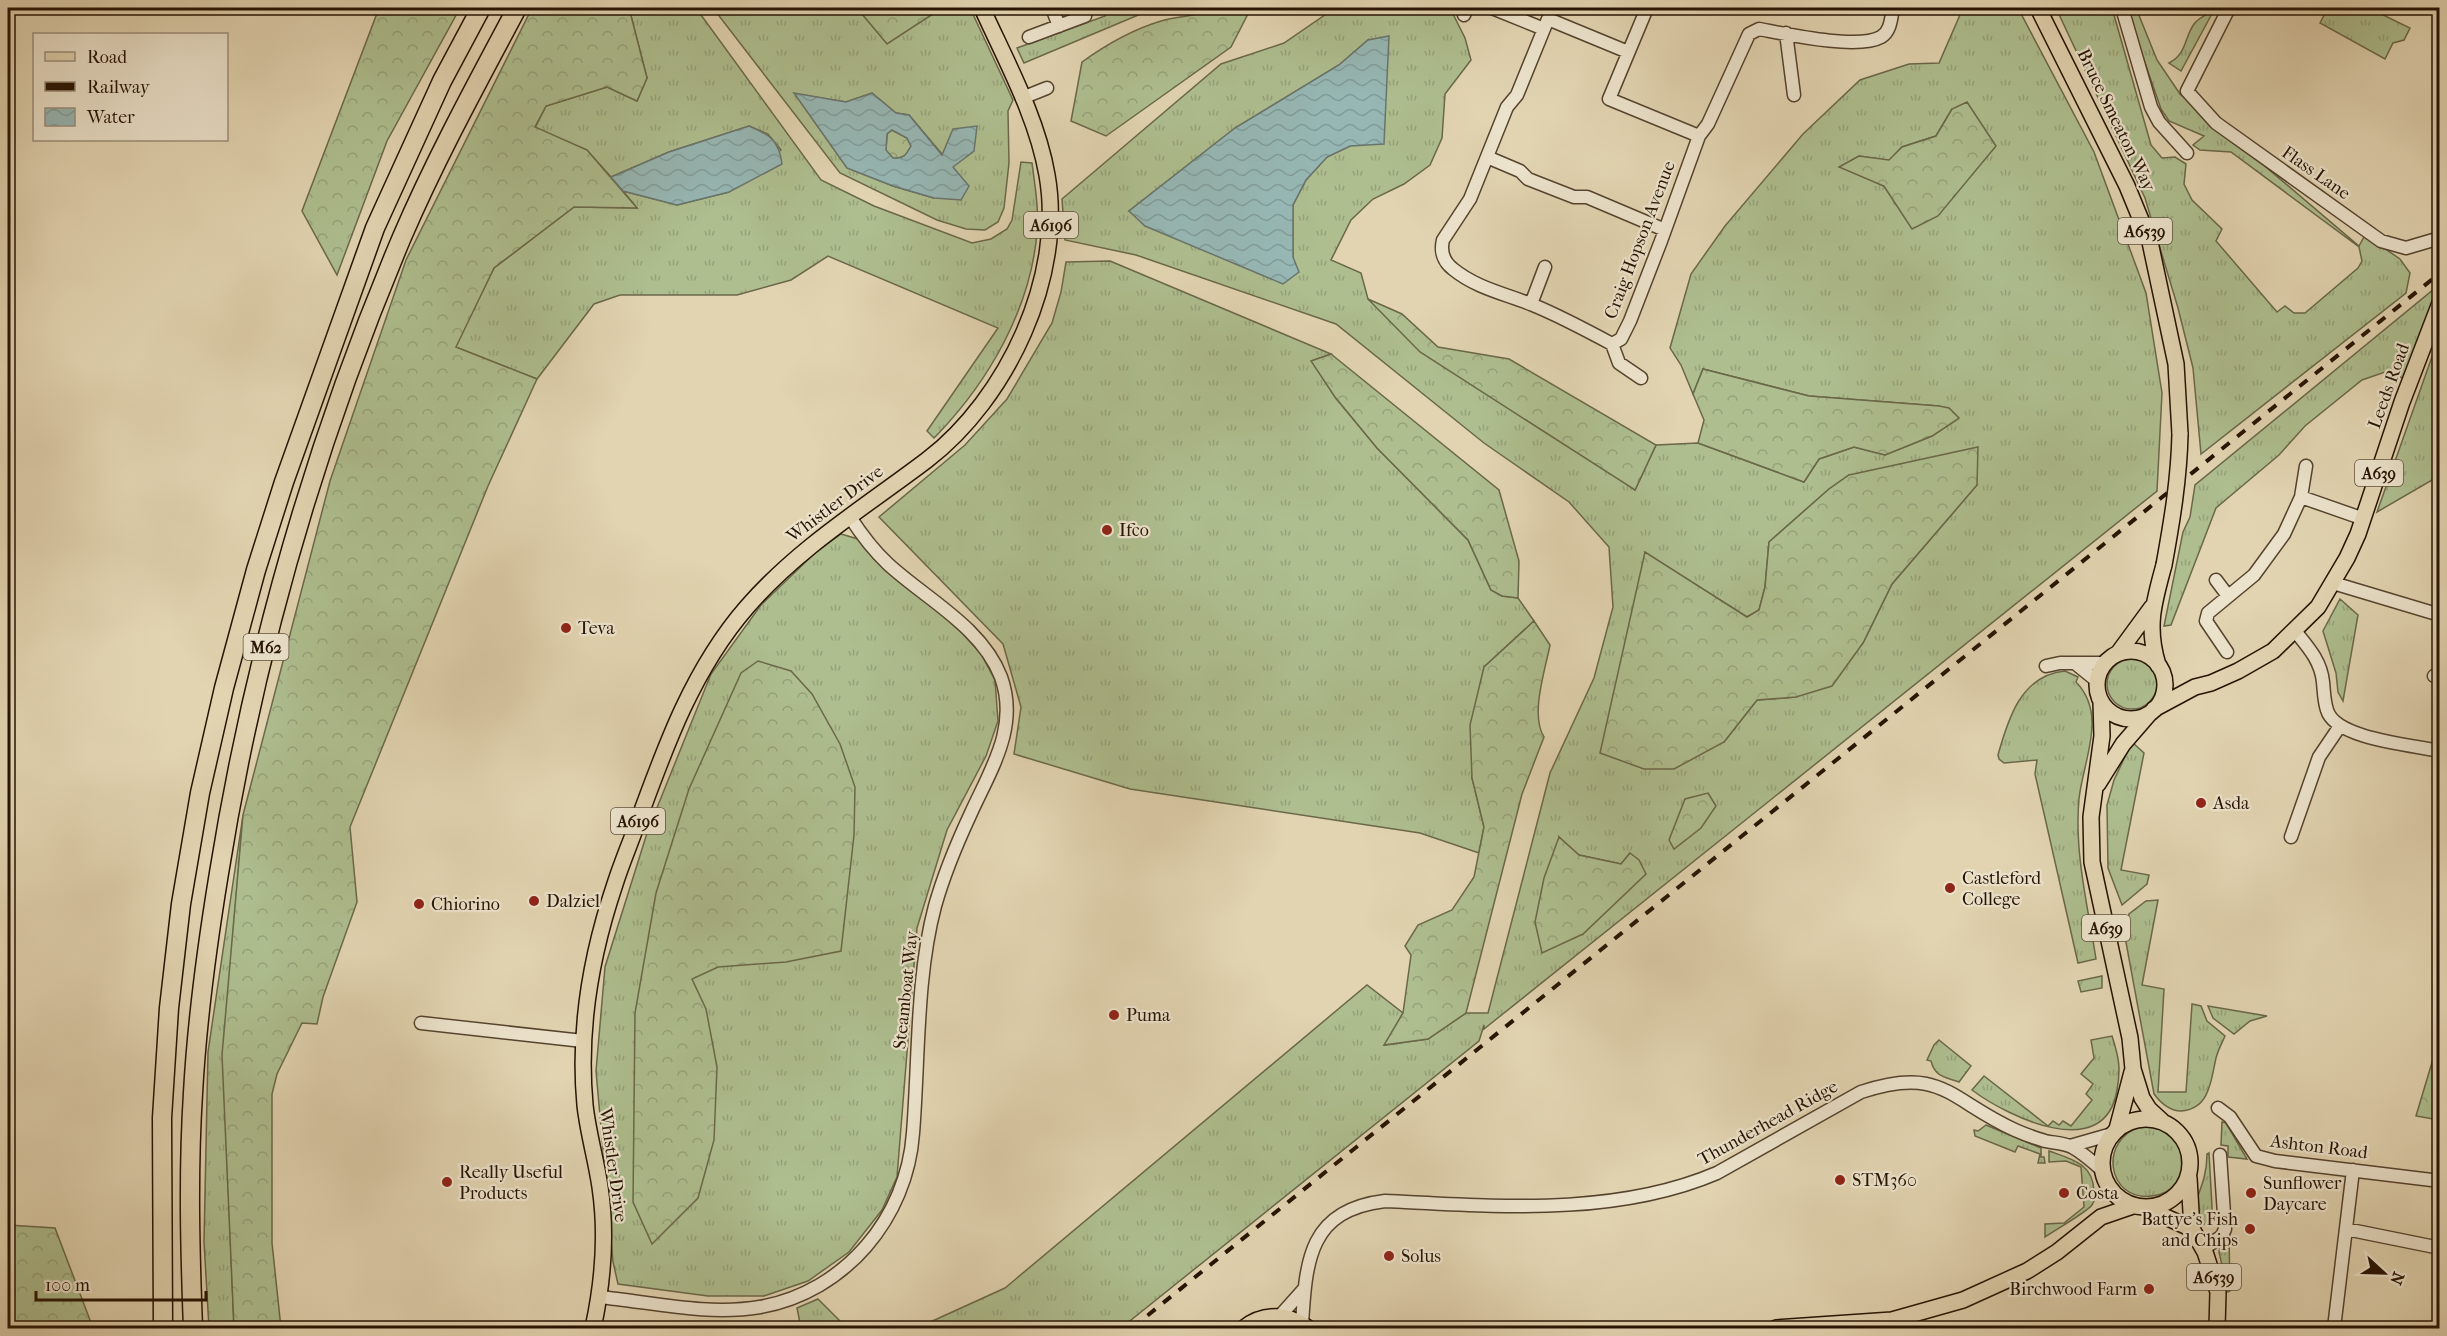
<svg xmlns="http://www.w3.org/2000/svg" width="2447" height="1336" viewBox="0 0 2447 1336" font-family="'IM FELL French Canon',serif">
	<style>
		.grass { fill: url(#grass-tufts); stroke: #6a6849; stroke-width: 1.5; fill-rule: evenodd }
		.forest { fill: url(#forest-crowns); stroke: #6a6849; stroke-width: 1.5 }
		.water { fill: url(#water-waves); stroke: #69756d; stroke-width: 1.5; fill-rule: evenodd }
		.lines { fill: none; stroke-linecap: round; stroke-linejoin: round }
		.minor-casing { stroke: #55432e; stroke-width: 15 }
		.major-casing { stroke: #261303; stroke-width: 18 }
		.highway-casing { stroke: #261303; stroke-width: 21 }
		.minor { stroke: #ece3cc; stroke-width: 12 }
		.major { stroke: #e2d4b1; stroke-width: 15 }
		.highway { stroke: #e2d4b1; stroke-width: 18 }
		.rail { stroke: #261303; stroke-width: 4; stroke-dasharray: 10 10; stroke-linecap: butt }
		.major-bridge-casing { stroke: #261303; stroke-width: 18; stroke-linecap: butt }
		.major-bridge { stroke: #e2d4b1; stroke-width: 15 }
		.poi-dot { fill: #8f2418; stroke: #ece3cc; stroke-width: 2 }
		.labels { text-anchor: middle; dominant-baseline: central; stroke-width: 4.5; stroke-linejoin: round; paint-order: stroke }
		.shield { fill: #ece3cc; stroke: #61513f; stroke-width: 1.5 }
		.shield-label { font-size: 16px; font-weight: bold; fill: #261303 }
		.street-label { font-size: 18px; fill: #261303; stroke: #ece3cc }
		.poi-label { font-size: 18px; fill: #261303; stroke: #ece3cc; text-anchor: start }
	</style>
	<defs>
		<pattern id="grass-tufts" width="24" height="20" patternUnits="userSpaceOnUse" patternTransform="scale(1.5)"><rect width="24" height="20" fill="#aebe8f"/><path d="M3 7l-1-3M5 7V3M7 7l1-3M15 17l-1-3M17 17v-4M19 17l1-3" fill="none" stroke="#96a27a"/></pattern>
		<pattern id="forest-crowns" width="20" height="18" patternUnits="userSpaceOnUse" patternTransform="scale(1.5)"><rect width="20" height="18" fill="#aebe8f"/><path d="M2 6a3 3 0 1 1 6 0M12 15a3 3 0 1 1 6 0" fill="none" stroke="#96a27a"/></pattern>
		<pattern id="water-waves" width="16" height="10" patternUnits="userSpaceOnUse" patternTransform="scale(1.5)"><rect width="16" height="10" fill="#96b7b4"/><path d="M0 5q4-4 8 0t8 0" fill="none" stroke="#819c99"/></pattern>
	</defs>
	<rect width="100%" height="100%" fill="#e2d4b1"/>
	<filter id="stains"><feTurbulence type="fractalNoise" baseFrequency=".00333" numOctaves="4"/><feColorMatrix values="0 0 0 0 .2 0 0 0 0 .09 0 0 0 0 .02 0 0 0 .5 -.17"/></filter>
	<radialGradient id="worn" r=".72"><stop offset=".6" stop-color="#630" stop-opacity="0"/><stop offset="1" stop-color="#630" stop-opacity=".3"/></radialGradient>
	<path class="grass" d="M629 8H696L821 180 874 206 972 243 991 239 1007 229 1012 220 1021 162 1032 163C1035 186 1039 209 1037 232 1031 308 989 381 937 435L934 438 927 431 998 328 828 256 791 280 737 295H620L594 304 537 379 455 347 494 268 574 207 637 208 623 191 677 205 729 192 781 150 768 134 749 126 669 152 611 177 587 150 535 128 546 106 607 87 637 101 647 78Z
		M713 8H857L887 43 942 8H970L1013 100 1008 111 1009 163 1004 208 998 222 985 230 966 229 937 220 840 173ZM872 93 896 113 909 115 953 167 934 198 893 186 847 168 795 94 846 102Z
		M1103 8H1155L1024 63 1017 48 1105 16Z
		M1335 8H1450L1465 38 1471 60 1445 94 1442 138 1430 165 1404 184 1373 199 1351 220 1331 260 1361 273 1368 299 1635 490 1656 445 1698 443 1804 482 1819 459 1854 447 1885 455 1932 436 1958 419 1939 406 1809 396 1703 369 1693 394 1681 365 1670 348 1691 274 1725 226 1803 134 1860 80 1909 64 1939 63 1963 8H2018L2094 152 2146 293 2162 393 2157 491 1484 1029V1025L1479 1041 1121 1328H917L1005 1288 1367 985 1403 1013 1385 1045 1428 1039 1466 1013H1488L1550 773 1594 678 1613 607 1609 547 1569 502 1484 443 1336 324 1136 255 1065 240 1062 199 1221 64 1284 43ZM1368 40 1350 146 1327 157 1306 180 1293 205V257L1129 211 1235 128 1339 65ZM1952 109 1912 228 1884 186 1840 167 1859 156 1889 161 1902 147 1936 136ZM1849 475 1977 485 1892 584 1863 643 1796 697 1757 700 1724 742 1645 553 1747 617 1759 610 1765 587 1769 542 1829 489ZM1559 837 1579 855 1621 864 1630 853 1583 934Z
		M2056 8H2112L2151 145 2162 158 2175 157 2186 164 2184 184 2192 200 2222 229 2216 241 2277 312 2285 306 2294 313H2305L2358 268 2362 261 2359 247 2231 152 2200 150 2193 145 2204 136 2169 121 2161 109 2128 14V8H2136L2157 60 2180 94 2359 246 2365 235 2400 259 2410 273 2406 293 2201 454 2193 368 2178 308 2145 198Z
		M2328 8H2369L2410 28 2404 40 2393 43 2385 59 2320 23Z
		M2214 10 2181 71 2169 63C2187 54 2184 38 2194 24 2198 18 2208 14 2214 10Z
		M1110 261 1331 354 1312 361 1335 397 1377 448 1468 540 1491 590 1502 596 1518 598 1534 621 1484 667 1472 778 1484 827 1479 853 1420 833 1130 789 1014 754 1021 707 1003 644 879 517 965 445 1007 399 1052 323 1061 292 1066 262Z
		M2439 285 2403 378 2385 372 2362 380 2305 426 2279 455 2216 508 2171 625 2164 626 2183 532 2190 517 2195 485Z
		M2439 337V476L2377 512Z
		M841 534 858 539 963 634 981 654 995 680 998 721 986 756 947 830 917 928 897 1177 882 1210 849 1252 808 1281 764 1296H708L618 1284 613 1262 596 1071 605 967 648 830 711 674 761 605 817 551Z
		M2340 599 2358 615 2343 701 2338 692 2336 673 2323 631Z
		M2107 684a25 25 0 1 1 50 0a25 25 0 1 1-50 0Z
		M2065 671 2078 677 2076 682C2108 715 2083 760 2079 799 2074 852 2088 907 2096 959L2078 963 2035 774 2037 760 2004 763 1999 759 1998 755C2008 719 2021 675 2065 671Z
		M2132 742 2144 753 2121 870 2149 875 2147 884 2122 905 2108 868 2107 805 2114 780Z
		M243 815 223 1055 234 1328H209L204 1242 208 1052Z
		M2158 900 2142 985 2164 989 2158 1092H2186L2192 1004 2201 1006 2207 1021 2225 1036C2222 1043 2218 1050 2216 1058 2211 1080 2210 1109 2181 1111 2169 1111 2160 1102 2154 1094L2125 937 2129 914 2146 901Z
		M2102 976V988L2081 992 2078 981Z
		M2208 1006 2267 1016 2250 1021 2234 1034 2213 1018Z
		M2112 1036C2119 1058 2121 1068 2117 1090 2105 1164 2008 1117 1972 1090L1984 1076 2048 1126 2053 1121 2059 1125 2063 1121 2071 1126 2092 1100 2086 1094 2093 1084 2081 1074 2094 1058 2091 1040Z
		M1939 1040 1971 1066 1959 1082C1945 1077 1935 1077 1931 1061L1927 1060 1934 1045Z
		M2222 1122 2226 1123 2247 1159 2228 1157V1146L2221 1145Z
		M1986 1125 2041 1148V1157H2044L2045 1163H2038L2040 1154 2018 1146 2015 1152 1975 1136 1974 1130 1978 1131Z
		M2143 1126C2191 1126 2197 1191 2152 1196 2107 1202 2097 1138 2143 1126Z
		M2049 1151C2071 1159 2093 1163 2094 1191 2095 1195 2095 1201 2092 1205 2087 1212 2055 1230 2045 1237V1224L2064 1223 2084 1207 2081 1167 2066 1161 2049 1162Z
		M2209 1153 2213 1225 2203 1224C2190 1205 2199 1197 2204 1178 2206 1170 2207 1162 2207 1154Z
		M2229 1234 2230 1291 2228 1292 2219 1252 2220 1247Z
		M818 1299 847 1328H851H801L797 1308Z"/>
	<path class="forest" d="M379 8H460L387 141 337 275 302 211Z
		M532 8H629L647 78 637 101 607 87 546 106 535 127 587 150 637 208 574 207 494 268 456 347 537 379 488 486 350 827 357 902 323 997 317 1024 302 1023 277 1074 272 1094V1243L281 1328H234L222 1055 243 815 330 481 406 260Z
		M857 8H942L887 44Z
		M1211 8H1251L1231 47 1106 136 1071 121 1082 62C1107 44 1131 30 1161 21 1178 16 1197 17 1211 8Z
		M1967 102 1996 146 1938 216 1912 229 1884 186 1839 167 1859 156 1889 160 1902 147 1936 136 1952 109Z
		M892 130 907 138 911 146C906 155 904 159 893 158L886 151 887 134Z
		M1368 299 1402 314 1438 347 1509 359 1656 445 1635 490 1420 352Z
		M1331 354 1499 490 1519 561 1518 598 1502 596 1491 590 1468 540 1377 448 1335 397 1311 361Z
		M1703 369 1809 396 1939 406 1949 408 1959 418 1932 436 1885 455 1854 447 1819 459 1804 482 1698 443 1704 420 1693 394Z
		M1978 447 1977 485 1892 584 1863 643 1832 686 1796 697 1757 700 1724 742 1674 769H1644L1600 753 1645 552 1747 617 1759 610 1765 587 1769 542 1829 489 1849 475Z
		M1534 621 1550 645C1545 671 1530 715 1544 737L1522 794 1466 1013 1428 1039 1384 1045 1403 1013 1411 955 1405 946 1418 925 1452 910 1474 877 1484 827 1472 778 1470 725 1484 667Z
		M758 661 791 671 812 694 840 744 855 787 854 835 841 951 786 962 718 967 692 979 706 1009 717 1067 714 1140 698 1198 652 1244 633 1202 635 1013 656 893 689 789 741 673Z
		M1708 793 1716 806 1701 828 1674 849 1669 840 1685 799Z
		M1559 837 1579 855 1621 864 1630 853 1639 860 1646 874 1583 934 1542 953 1535 922 1544 878Z
		M2439 1039 2440 1120H2439L2416 1116Z
		M8 1225 55 1228 93 1328H8Z"/>
	<path class="water" d="M1389 36 1384 144 1350 146 1327 157 1306 180 1293 205V257L1299 272 1283 284 1145 226 1129 211 1235 128 1339 65 1368 40Z
		M794 93 846 102 872 93 896 113 909 115 942 155 953 129 977 126 974 151 953 167 969 186 961 200 934 198 893 186 847 168ZM892 130 907 138 911 146C906 155 904 159 893 158L886 150 887 134Z
		M749 126C770 135 779 140 782 164L729 192 677 205 623 191 611 177 669 152Z"/>
	<g class="lines">
		<g class="minor-casing">
			<path id="minor" d="M1052 8 1059 26
				M1492 8 1544 29
				M1647 8 1609 99 1699 136
				M2122 8 2151 107 2159 122 2187 153
				M2229 8 2187 91 2216 123 2381 241 2406 248 2440 238
				M1464 15 1467 8
				M1786 33 1794 95
				M1029 37 1085 16
				M1022 98 1047 88
				M1487 157 1520 171 1528 179 1574 197H1587L1665 230
				M1531 304 1545 267
				M1612 344C1586 330 1560 316 1533 305 1506 294 1476 288 1453 269 1444 262 1440 252 1443 240L1470 199 1507 107 1517 95 1548 19 1628 52
				M1612 344 1621 339 1630 321 1661 241 1699 136 1708 124 1749 34 1759 29C1786 34 1858 50 1881 37 1891 31 1891 18 1893 8
				M1612 344 1619 363 1641 378
				M2301 497 2364 519
				M2216 580 2228 596
				M2333 583 2440 615
				M2295 631C2308 647 2321 661 2323 682 2324 692 2324 701 2327 710 2335 739 2413 745 2440 751
				M2227 652 2206 621 2208 613 2254 575 2284 534 2301 497 2306 466
				M2076 664 2097 681
				M2046 666 2060 663H2104
				M2434 676 2440 677
				M2291 837 2319 757 2340 726
				M421 1023 583 1041
				M2218 1108 2230 1117 2256 1156 2275 1161 2440 1181
				M2070 1146 2112 1134
				M2346 1229 2440 1248
				M2203 1249 2222 1236 2225 1229 2220 1155
				M599 1297C651 1302 708 1316 760 1307 845 1292 907 1218 913 1133 919 1060 916 977 935 906 944 874 957 843 971 813 991 769 1019 727 1001 677 982 627 926 599 888 564 873 550 861 534 850 517
				M1279 1317 1304 1289
				M1302 1324C1306 1260 1309 1210 1385 1201 1494 1206 1614 1217 1717 1173L1861 1092C1942 1065 1949 1100 2015 1130 2024 1134 2035 1138 2045 1141 2054 1143 2064 1143 2072 1147 2083 1153 2093 1162 2102 1170
				M2334 1328 2353 1170"/>
		</g>
		<g class="major-casing">
			<path id="major" d="M2038 8 2127 186 2150 242 2176 364 2180 434
				M2097 685a34 34 0 1 1 68 0a34 34 0 1 1-68 0Z
				M2119 652 2152 607
				M2158 665C2146 626 2154 602 2164 565
				M2101 701 2102 736 2091 817 2092 862 2130 1038 2133 1069 2142 1098 2149 1109 2162 1121
				M2154 709 2195 687 2211 683 2238 671 2273 651 2318 607 2347 558 2358 534 2402 402 2440 303
				M2098 784 2123 744 2149 714
				M2102 1163a44 44 0 1 1 88 0a44 44 0 1 1-88 0Z
				M2117 1129 2132 1072
				M2189 1178 2192 1229 2205 1252 2218 1292 2217 1328
				M2146 1208 2192 1229
				M593 1328C603 1282 607 1234 600 1187 596 1159 588 1133 585 1105 578 1030 591 955 615 884 621 865 629 846 636 827 664 750 692 670 747 607 798 548 865 507 927 460 1007 399 1065 276 1047 175 1037 117 1006 61 982 8
				M1244 1328C1263 1313 1288 1313 1308 1328
				M1776 1328 1892 1320 1963 1300 2027 1271 2057 1252 2101 1217 2133 1206"/>
		</g>
		<g class="highway-casing">
			<path id="highway" d="M163 1328 162 1118 169 1008 181 904 200 793 224 688 256 570 284 482 375 228 442 81 481 8
				M193 1328C190 1250 188 1172 193 1093 197 1020 207 946 219 873 254 655 316 440 402 237 436 158 477 83 517 8"/>
		</g>
		<use href="#minor" class="minor"/>
		<use href="#major" class="major"/>
		<use href="#highway" class="highway"/>
		<path class="rail" d="M1132 1328 2440 273"/>
		<g class="major-bridge-casing">
			<path id="major-bridge" d="M2164 565C2172 521 2179 479 2180 434"/>
		</g>
		<use href="#major-bridge" class="major-bridge"/>
	</g>
	<g class="poi-dot">
		<circle cx="1107" cy="530" r="6"/>
		<circle cx="566" cy="628" r="6"/>
		<circle cx="2201" cy="803" r="6"/>
		<circle cx="1950" cy="888" r="6"/>
		<circle cx="534" cy="901" r="6"/>
		<circle cx="419" cy="904" r="6"/>
		<circle cx="1114" cy="1015" r="6"/>
		<circle cx="1840" cy="1180" r="6"/>
		<circle cx="447" cy="1182" r="6"/>
		<circle cx="2064" cy="1193" r="6"/>
		<circle cx="2251" cy="1193" r="6"/>
		<circle cx="2250" cy="1229" r="6"/>
		<circle cx="1389" cy="1256" r="6"/>
		<circle cx="2149" cy="1289" r="6"/>
	</g>
	<g class="labels">
		<g class="shield">
			<rect x="1024" y="212" width="54" height="26" rx="4.5"/>
			<rect x="2118" y="218" width="54" height="26" rx="4.5"/>
			<rect x="2355" y="460" width="48" height="26" rx="4.5"/>
			<rect x="243.5" y="634" width="45" height="26" rx="4.5"/>
			<rect x="611" y="808" width="54" height="26" rx="4.5"/>
			<rect x="2082" y="915" width="48" height="26" rx="4.5"/>
			<rect x="2187" y="1264" width="54" height="26" rx="4.5"/>
		</g>
		<g class="shield-label">
			<text x="1051" y="225">A6196</text>
			<text x="2145" y="231">A6539</text>
			<text x="2379" y="473">A639</text>
			<text x="266" y="647">M62</text>
			<text x="638" y="821">A6196</text>
			<text x="2106" y="928">A639</text>
			<text x="2214" y="1277">A6539</text>
		</g>
		<g class="street-label">
			<text transform="translate(2116 120) rotate(64)">Bruce Smeaton Way</text>
			<text transform="translate(2316 173) rotate(35)">Flass Lane</text>
			<text transform="translate(1640 240) rotate(-69)">Craig Hopson Avenue</text>
			<text transform="translate(2389 386) rotate(-70)">Leeds Road</text>
			<text transform="translate(835 504) rotate(-37)">Whistler Drive</text>
			<text transform="translate(906 990) rotate(-84)">Steamboat Way</text>
			<text transform="translate(1768 1123) rotate(-29)">Thunderhead Ridge</text>
			<text transform="translate(2319 1147) rotate(7)">Ashton Road</text>
			<text transform="translate(613 1165) rotate(82)">Whistler Drive</text>
		</g>
		<g class="poi-label">
			<text x="1119" y="530">Ifco</text>
			<text x="578" y="628">Teva</text>
			<text x="2213" y="803">Asda</text>
			<text x="1962" y="878">Castleford<tspan x="1962" dy="21">College</tspan></text>
			<text x="546" y="901">Dalziel</text>
			<text x="431" y="904">Chiorino</text>
			<text x="1126" y="1015">Puma</text>
			<text x="459" y="1172">Really Useful<tspan x="459" dy="21">Products</tspan></text>
			<text x="1852" y="1180">STM360</text>
			<text x="2263" y="1183">Sunflower<tspan x="2263" dy="21">Daycare</tspan></text>
			<text x="2076" y="1193">Costa</text>
			<text x="2238" y="1219" text-anchor="end">Battye's Fish<tspan x="2238" dy="21">and Chips</tspan></text>
			<text x="1401" y="1256">Solus</text>
			<text x="2137" y="1289" text-anchor="end">Birchwood Farm</text>
		</g>
	</g>
	<rect width="2447" height="1336" fill="none" stroke="#e2d4b1" stroke-width="30"/>
	<rect x="9" y="9" width="2429" height="1318" fill="none" stroke="#261303" stroke-width="3"/>
	<rect x="15" y="15" width="2417" height="1306" fill="none" stroke="#261303" stroke-width="1.5"/>
	<rect x="33" y="33" width="195" height="108" fill="#ece3cc" stroke="#9d907c" stroke-width="1.5"/>
	<rect x="45" y="52" width="30" height="9" fill="#e2d4b1" stroke="#9d907c" stroke-width="1.5"/>
	<text x="87" y="63" font-size="18" fill="#261303">Road</text>
	<rect x="45" y="82" width="30" height="9" fill="#261303" stroke="#9d907c" stroke-width="1.5"/>
	<text x="87" y="93" font-size="18" fill="#261303">Railway</text>
	<rect x="45" y="108" width="30" height="18" fill="url(#water-waves)" stroke="#9d907c" stroke-width="1.5"/>
	<text x="87" y="123" font-size="18" fill="#261303">Water</text>
	<g transform="translate(2384 1273) rotate(112)" stroke="#ece3cc" stroke-width="4.5" paint-order="stroke">
	<path d="M0-4.5L10 22L0 15L-10 22Z" fill="#261303"/>
	<text y="-9" font-size="16" font-weight="bold" text-anchor="middle" fill="#261303">N</text>
	</g>
	<path d="M36 1291v9h170v-9" fill="none" stroke="#261303" stroke-width="3"/>
	<text x="45" y="1291" font-size="18" fill="#261303" stroke="#ece3cc" stroke-width="4.5" paint-order="stroke">100 m</text>
	<rect width="100%" height="100%" filter="url(#stains)"/>
	<rect width="100%" height="100%" fill="url(#worn)"/>
</svg>
